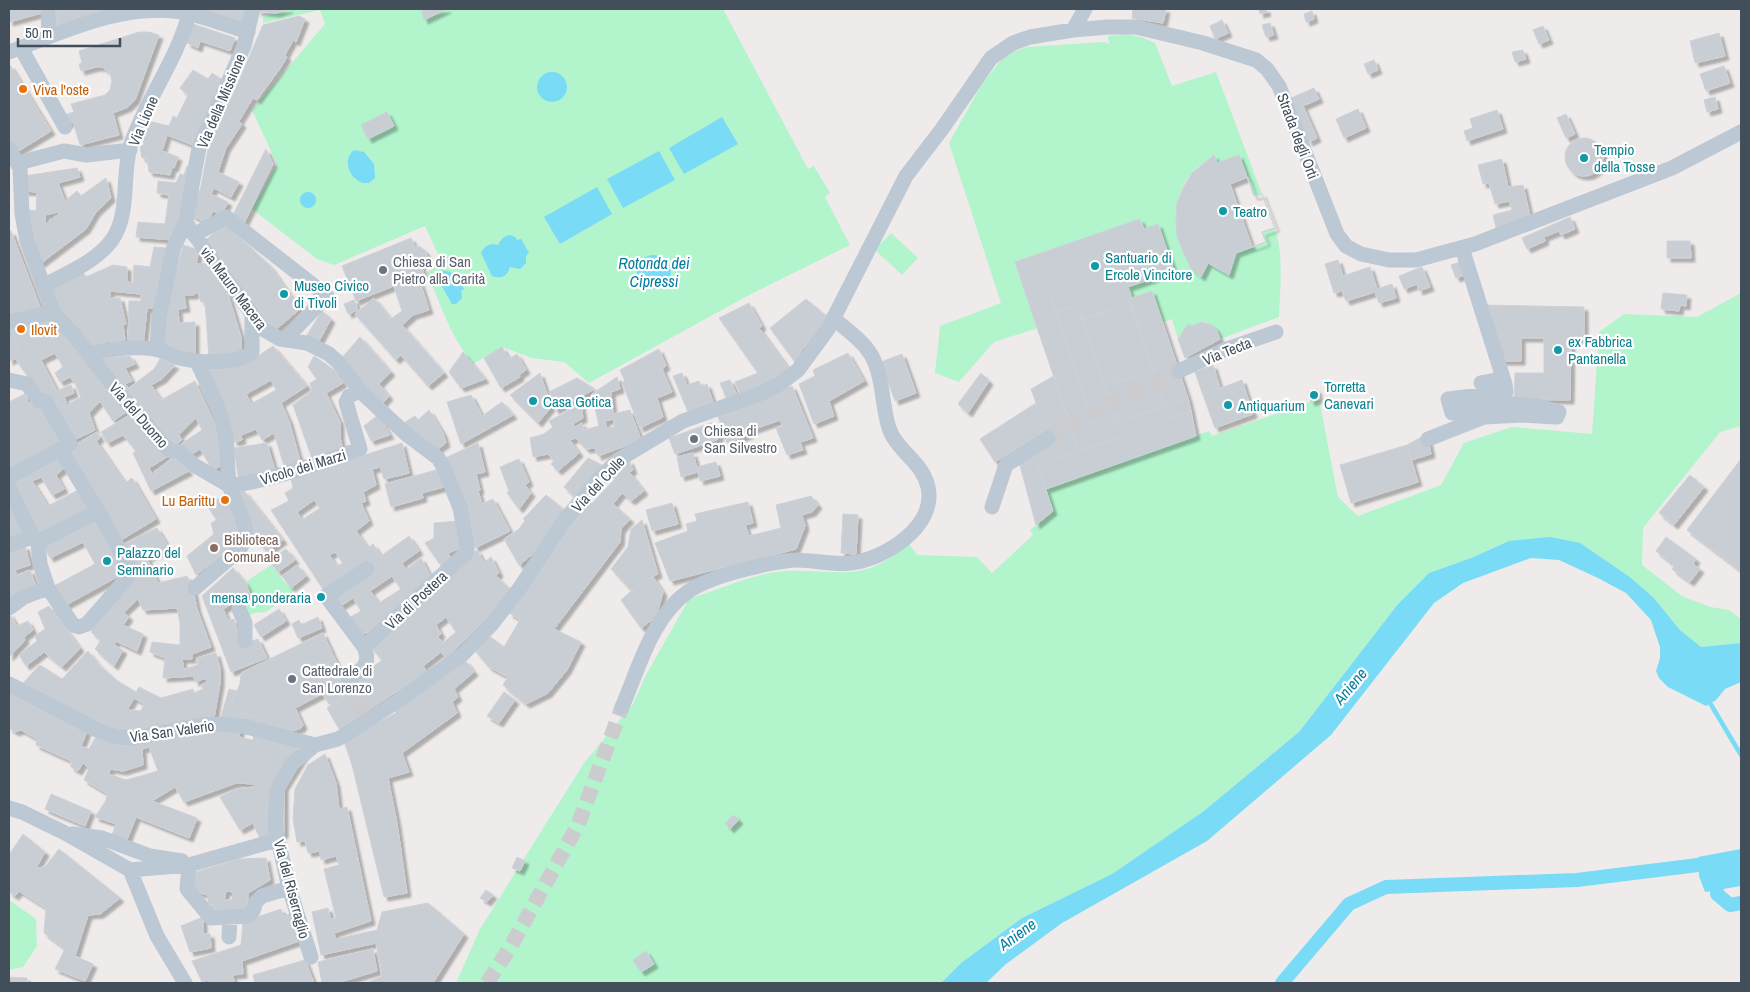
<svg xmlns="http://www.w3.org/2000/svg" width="1750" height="992" viewBox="0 0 1750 992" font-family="'Archivo Narrow',sans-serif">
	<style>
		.green { fill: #b2f4cc }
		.water { fill: #79dbf6 }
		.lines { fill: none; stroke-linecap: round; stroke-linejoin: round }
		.stream { stroke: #79dbf6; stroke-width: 4.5 }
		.canal { stroke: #79dbf6; stroke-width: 14 }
		.building { fill: #c9cdd4; stroke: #ced1d8; fill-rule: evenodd; filter: url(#shadow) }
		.minor-tunnel { stroke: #ccccce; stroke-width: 15; stroke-dasharray: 15 8; stroke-linecap: butt }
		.minor { stroke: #bcc8d3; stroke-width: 15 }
		.food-dot { fill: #e8710a; stroke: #fff; stroke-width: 2 }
		.culture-dot { fill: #0f9aa8; stroke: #fff; stroke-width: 2 }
		.worship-dot { fill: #6b7280; stroke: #fff; stroke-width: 2 }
		.education-dot { fill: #8d6e63; stroke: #fff; stroke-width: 2 }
		.labels { text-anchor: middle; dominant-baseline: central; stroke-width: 4.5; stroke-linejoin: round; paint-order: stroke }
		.food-label { font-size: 15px; fill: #c56008; stroke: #fff; text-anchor: start }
		.street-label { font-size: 15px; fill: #424f5b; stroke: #fff }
		.culture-label { font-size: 15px; fill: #0d838f; stroke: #fff; text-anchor: start }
		.worship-label { font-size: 15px; fill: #5b616d; stroke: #fff; text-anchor: start }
		.education-label { font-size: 15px; fill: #785e54; stroke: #fff; text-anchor: start }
		.water-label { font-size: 16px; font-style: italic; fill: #027da0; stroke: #fff }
	</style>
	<defs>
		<filter id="shadow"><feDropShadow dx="4" dy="4" stdDeviation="1" flood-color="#0004"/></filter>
	</defs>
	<rect width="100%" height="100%" fill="#efebeb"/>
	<path class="green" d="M287 9H421L424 20 447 9H723L808 169 814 166 830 193 825 197 850 245 749 295 589 383 564 362 532 358 502 347 473 364C451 337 440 304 427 272L442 263 425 226 334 265 317 259 252 209 277 164 252 110 325 24 320 10 263 23V17Z
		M1125 34 1141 37 1155 43 1172 86 1216 72 1262 194 1254 196 1239 155 1217 163 1214 155C1207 161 1198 166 1192 173 1166 202 1174 251 1200 277L1208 263 1229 275 1236 253 1266 242 1262 232 1275 228C1284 257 1280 287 1279 317L1220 339C1215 325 1207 317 1192 326L1188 324 1178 339 1172 319 1163 322 1152 291 1132 298 1128 287 1174 270 1158 224 1144 229 1140 219 1016 262 1038 328 994 342 959 382 935 373 940 326 1001 303 949 143 982 84 1002 59 1015 51 1027 47 1104 42 1109 44 1108 36Z
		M891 233 918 258 902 275 875 250Z
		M1741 293V426L1720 432 1643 528 1642 565 1682 596 1710 607 1729 610 1741 619V643L1701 647 1680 630 1653 597 1631 578 1509 541 1471 558 1429 573 1398 604 1299 732 1204 811 1112 874 1022 918 961 963 941 983H456L480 929 584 763 633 704 646 675 689 599C714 591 744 578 770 573 803 566 843 579 873 567 887 561 898 553 909 544L917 555 977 557 992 573 1033 535 1030 530 1053 511 1046 489 1209 431 1212 436 1319 399 1338 497 1358 516 1441 485 1464 443 1512 427 1592 434 1599 332 1624 314 1697 317Z
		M271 565 287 585 295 590 266 612 254 613 245 618 238 601 251 594 247 581Z
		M9 900 36 919 37 946 23 967 9 970Z"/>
	<path class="water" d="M537 87a15 15 0 1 1 30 0a15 15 0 1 1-30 0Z
		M722 117 738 144 684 174 669 148Z
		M354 150 364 152 374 164 375 178 369 183C352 185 340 161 354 150Z
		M659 151 675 180 623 208 607 179Z
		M597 187 612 214 560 244 544 217Z
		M300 200a8 8 0 1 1 16 0a8 8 0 1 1-16 0Z
		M510 235 515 237 517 240 521 239 529 253 526 256V263L520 269 510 267C507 277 501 279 492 276L481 253C485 245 490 243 498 245 501 239 504 236 510 235Z
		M637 272a17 17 0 1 1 34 0a17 17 0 1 1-34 0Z
		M441 270 451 272 453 275 456 274 464 289 461 291 462 298 456 304H452L436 276Z
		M1550 537 1580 543 1631 578 1653 597 1680 630 1701 647 1741 643V682L1725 689 1716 700 1706 706 1668 687 1659 678 1656 671 1660 658V647L1651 620 1626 593 1598 578 1559 560 1531 558 1463 583 1434 603 1331 735 1207 841 1062 923 1006 964 986 983H941L961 963 1022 918 1112 874 1204 811 1299 732 1398 604 1429 573 1471 558 1509 541Z
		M1741 849V886L1705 892 1699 876 1698 857Z"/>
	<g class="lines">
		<path class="stream" d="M1708 698 1710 703 1741 755"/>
		<path class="canal" d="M1716 874 1717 894 1730 905 1741 903
			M1282 983 1349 904 1386 887 1577 880 1714 863"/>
	</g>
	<path class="building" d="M9 9H42V13L9 22Z
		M56 9H111L110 12 56 28Z
		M195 9H248L242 26 212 12 210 15Z
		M258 9H289L276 13 257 11Z
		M421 9H447L424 20Z
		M1133 9H1166L1163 23 1132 18Z
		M1259 9H1266L1267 12 1260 14Z
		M1312 11 1314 19 1306 22 1304 14Z
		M299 16 305 19 296 42 293 40 285 55 287 57 279 70 257 100 253 98 239 121 242 124 226 148 218 172 239 182 231 197 214 188 211 194 228 202 221 215 213 211 207 223 191 215 194 190 200 191 210 139 233 94 263 25Z
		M1222 20 1228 33 1215 39 1210 26Z
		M1270 23 1274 35 1266 37 1262 25Z
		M193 24 235 38 230 51 200 41 198 48 187 43Z
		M1543 26 1549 40 1539 44 1533 30Z
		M139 32H149L159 35 135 100 128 107 113 113 119 135 80 145 73 122 66 124 64 115 74 112 71 104 105 95 110 90 112 81 110 73 102 67H96L81 71 79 64 82 63 79 51Z
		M1719 33 1725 56 1695 63 1690 41Z
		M1523 50 1526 59 1515 62 1512 52Z
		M1374 60 1378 70 1368 74 1364 64Z
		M10 65 51 131 17 152 9 141V66Z
		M1724 66 1730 83 1706 91 1700 74Z
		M193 70 208 79 212 73 224 81 193 145 167 135 162 151 178 157 174 168 172 167 170 175 149 172 147 158H142L140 146 144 145 142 132 147 131 148 121 169 126 173 116 177 118 188 95 180 88Z
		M1314 88 1319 99 1303 106 1317 138 1309 142 1289 99Z
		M1715 97 1718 109 1707 112 1704 100Z
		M1358 109 1366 128 1344 138 1336 119Z
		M1497 110 1503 129 1467 141 1464 131 1473 128 1470 119Z
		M387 112 394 126 368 139 361 125Z
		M1566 114 1575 134 1566 138 1557 118Z
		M1565 157a19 19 0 1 1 38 0a19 19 0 1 1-38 0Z
		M266 149 273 164 244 223 232 217Z
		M1214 155 1217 163 1239 155 1254 196 1262 194 1275 228 1262 232 1266 242 1236 253 1229 275 1208 263 1201 277 1191 268 1184 254 1177 236 1176 220 1177 203 1183 188 1192 173Z
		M1502 159 1508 187 1523 185 1530 216 1496 228 1493 215 1512 210 1509 201 1495 204 1489 183 1483 184 1478 165Z
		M187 166 192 167 182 222 173 240 136 237 138 222 165 224 169 195 157 193 158 181 176 183 180 174 184 175Z
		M77 168 80 177 58 183 65 201 77 191 81 196 106 178 111 198 96 212 86 229 40 264 24 209 36 211 37 192 24 191V176ZM62 211 45 225V215Z
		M1248 177 1254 196 1262 194 1275 228 1262 232 1266 242 1252 247 1230 184Z
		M1570 217 1575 229 1561 235 1559 231 1544 237 1545 241 1527 249 1522 238Z
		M1140 219 1144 229 1158 224 1174 271 1128 287 1132 298 1129 299 1131 302 1082 319 1077 305 1056 312 1051 297 1029 304 1015 262Z
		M224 223 270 266 300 309 274 331 207 239Z
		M11 231 42 312 9 319V232Z
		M411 238 415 247H421L426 252 427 258 421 266 424 274 356 301 342 266Z
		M1667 241H1690L1691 258H1667Z
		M183 245 199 250 196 264 210 263 224 281 241 337V354L209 359 205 301 201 302 198 292 193 295H184L186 308 178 309 179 323 195 322V359L160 347 172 269H177Z
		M154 247 167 248 155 308H147L143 346 128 345 129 301H141V294L110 291V298H120L126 324 123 325 125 340 111 345 109 341 90 349 56 311 48 291 83 272 86 277 113 265 127 267V282L133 283 134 265 150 267Z
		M1338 260 1343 276 1370 267 1377 289 1392 284 1396 298 1379 303 1375 292 1346 301 1342 291 1334 293 1325 264Z
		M1460 262 1464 275 1456 278 1451 265Z
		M1422 267 1430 287 1419 291 1417 284 1404 289 1399 276Z
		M419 279 429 310 413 315 402 325 444 373 428 386 401 355 396 360 355 314 374 298 391 319 402 311 394 287Z
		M1152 291 1188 398 1165 406 1129 299Z
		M1663 293 1687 295 1686 306 1680 305 1679 311 1661 309Z
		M1051 297 1095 429 1188 398 1191 411 1079 451 1029 304Z
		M806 299 827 317 821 332 801 350 804 354 795 362 770 328Z
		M354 300 358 310 348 314 344 304Z
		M1131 302 1153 369 1120 381 1098 314Z
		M749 303 762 326 759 328 789 369 772 385 742 397 735 382 758 373 719 318Z
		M1077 305 1116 422 1095 429 1056 312Z
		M1485 305 1584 307V339H1571L1570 400 1514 399 1515 373H1544V338H1521V361H1502Z
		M322 311 331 319 317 345 307 335Z
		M1098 314 1120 381 1104 386 1082 319Z
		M51 317 129 410 113 421 100 401 89 413 95 430 72 441 15 358 21 355 15 342 9 345V329ZM55 353 63 367 55 373 60 382 70 377 75 383 81 397 67 405 64 397 74 393 71 385 57 391 41 360Z
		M1202 322 1212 325 1216 329 1220 339 1185 358 1178 339 1188 324 1192 326Z
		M360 337 391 372 379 384 389 396 380 406 340 360Z
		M15 342 21 355 9 361V345Z
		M273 346 307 386 281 403 289 421 301 464 285 469 274 433 262 440 256 429 241 435 242 440 234 442 229 423 205 371 255 358ZM271 380 276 390 251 404 246 394Z
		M502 347 509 359 517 354 526 370 519 375 520 377 501 388 484 358Z
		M659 349 666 366 662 369 672 392 657 398 663 417 640 428 622 382 625 381 620 370Z
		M463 352 485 379 461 388 449 372Z
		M848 353 864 381 829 401 834 416 814 424 799 384 815 376 813 370Z
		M902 354 916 393 895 401 881 362Z
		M130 356 135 364 125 368 132 381 125 384 129 388 154 369 160 359 175 365 162 379 151 385 161 400 195 381 224 444 226 463 213 470 200 449 192 454 181 444 202 430 196 418 179 435 182 440 176 444 151 425 98 359Z
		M314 356 334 370 343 383 326 393 340 422V437L343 451 313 461 293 405 312 391 310 383 317 379 308 367Z
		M1213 365 1220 388 1203 395 1195 372Z
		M1153 369 1165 406 1116 422 1104 386Z
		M540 373 551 407 538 423 510 395Z
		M682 373 687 385 699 381 701 387 707 384 714 405 688 412 673 376Z
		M981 373 989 381 968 413 958 404Z
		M1054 376 1074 434 1050 443 1045 431 995 462 980 439 1036 403 1031 389Z
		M617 377 620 389 611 392 613 414 630 410 641 440 598 456 595 448 586 449 576 438 570 440 579 453 558 471 551 464 554 461 548 454 533 457 530 438 544 434 553 427 549 421 581 404 583 418 573 424 575 427 582 423 584 430 599 426 592 394ZM613 419 615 426 607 429 605 421Z
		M577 378 595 389 555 410 549 392Z
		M730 380 737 395 726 398 720 383Z
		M1242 380 1253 414 1215 428 1203 395Z
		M792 386 813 438 800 442 803 450 787 455 776 428 783 426 780 420 749 431 750 434 727 443 717 414Z
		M1317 389 1319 399 1311 402 1308 392Z
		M25 394 28 403 31 402 36 409 44 403 64 443 9 471V402Z
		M471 395 482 416 502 402 513 415 461 444 447 402Z
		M429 410 443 433 446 443 434 452 402 424 415 416 418 420Z
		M1191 411 1196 436 1046 489 1038 466Z
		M133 413 170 455 149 468 152 474 173 457 189 471 151 491 133 453 136 451 123 435 107 443 101 432Z
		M378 415 390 435 371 441 364 426Z
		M711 423 717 425 720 429V435L717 440 675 454 669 438Z
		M97 432 100 438 96 441 125 483 132 478 156 519 119 541 64 451Z
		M1074 434 1079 451 1038 466 1053 511 1036 525 1019 462 1050 443Z
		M1427 434 1431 454 1411 460 1407 445Z
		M267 443 276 474 239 482 234 448Z
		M402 443 409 473 384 479 380 467 372 469 376 485 363 492 366 501 361 503 369 521 356 531 368 548 373 544 381 556 409 536 419 551 402 563 406 570 421 558 432 580 381 629 358 635 349 618 361 611 353 598 336 609 271 510 289 501 285 493 293 488 291 479ZM314 500 320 508 302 520 297 512ZM335 552 343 563 337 566 329 555ZM392 576 401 589 379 603 370 591Z
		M478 443 485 472 476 474 480 490 478 491 482 504 493 499 510 531 475 548 443 459Z
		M1407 445 1418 482 1351 503 1340 465Z
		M61 453 69 464 56 475 64 489 52 495 41 477 32 481 48 506 82 488 95 509 36 538 9 480Z
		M693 453 698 472 681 477 677 457Z
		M588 458 602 465 576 498 564 487Z
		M519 459 529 482 525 485 531 493 519 509 507 493 509 491 500 467Z
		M1741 459V571L1687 530Z
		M629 460 633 470 629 472 644 491 631 501 622 493 613 504 630 519 621 529 620 542 554 629 581 642 567 670 548 693 526 704 503 685 508 677 489 667 476 652 489 636 504 647 520 620 509 613 555 540 586 502 592 503 615 479 612 476Z
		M716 462 720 476 700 481 697 467Z
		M440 469 444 487 422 493 423 498 391 507 385 484Z
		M1690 475 1704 487 1674 525 1659 513Z
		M244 491 283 540 267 552 253 536 236 494Z
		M225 495 235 510 217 521 207 505Z
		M546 495 567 512 535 552 519 565 504 539 519 529 525 521 523 519Z
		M9 496 27 533 9 540Z
		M811 496 818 505 812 512 802 515 805 526 796 549 670 581 655 543 688 531 686 524 697 521 695 514 748 502 753 523 745 525 749 536 781 528 776 505Z
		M672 503 678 524 652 531 646 510Z
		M235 510 243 539 196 575 187 556 214 534 211 523Z
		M843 514 858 515 856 554 841 553Z
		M97 519 126 572 66 605 54 586 95 564 83 542 50 558 43 544Z
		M642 520 658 574 643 581 632 591 611 569 628 547 631 529Z
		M458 521 463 547 448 553 452 560 442 567 425 543 434 538V523Z
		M157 528 169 548 147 558 158 583 187 576 193 589 197 609 211 647 192 654V659H182L184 669 198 665 197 658 216 653 220 668V683L214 718 115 734 22 684 40 665 62 679 88 651 98 664 116 680 136 692 139 687 161 698 193 689 194 693 203 689 201 685 207 682 206 678 195 682 194 676 163 678 165 658 150 652 152 642 180 645V623L177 608 143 610 138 599 124 612 129 617 123 625 143 634 137 651 116 641 114 645 123 650 114 666 95 649 101 640 91 632 112 601 135 576 120 546ZM134 698 144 704 141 711 127 710Z
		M1666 537 1696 559 1693 564 1700 569 1690 582 1672 569 1675 566 1656 551Z
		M25 546 30 565 15 570 17 575 30 570 37 589 9 605V552Z
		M286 549 295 560 278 572 269 561Z
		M477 550 484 563 491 557 499 573 496 576 510 589 494 611 446 658 441 652 423 666 427 672 339 729 327 708 352 692 349 685 382 660 371 647ZM446 617 456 632 443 643 438 637 441 634 436 625Z
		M297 565 306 576 291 588 282 576Z
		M233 568 246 584 250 594 223 609 228 620 234 619 241 645 258 639 267 658 231 672 202 596Z
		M653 577 663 592 656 617 641 628 621 600 643 581Z
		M49 606 80 648 62 667 44 652 26 666 19 655 37 641 35 636 45 629 38 612Z
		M279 609 286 621 261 637 254 625Z
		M9 613 17 626 28 621 33 630 24 637 25 640 9 657Z
		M318 617 322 628 298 638 292 624 299 620 301 625Z
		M323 633 350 692 330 705 322 694 295 708 303 725 301 728 290 732 259 725 255 716H247L235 709 232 701 240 684 241 673Z
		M465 660 474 672 454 689 458 697 452 702 457 713 402 753 409 772 388 778 397 823 407 893 384 897 352 765 344 741 396 713 394 708Z
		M9 688 87 731 81 746 89 749 98 733 226 726 241 727 239 737 253 740 255 730 306 752 284 787V834L261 841 253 823 240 830 220 797 236 789 254 787 255 784 236 783 184 802 175 787 152 801 197 818 189 838 136 817 126 842 111 838 116 824 95 817 105 802 108 794 84 780 89 769 83 763 78 771 71 767V761L36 745 37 739 21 730 15 732 9 728ZM149 747 158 771 126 780 109 774 110 769 123 771 143 765 142 749Z
		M229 689 236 691 232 701 235 709 243 714 255 716 259 725 221 717Z
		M504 692 515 700 499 723 487 716Z
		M325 754 336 783 339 809 347 807 371 921 334 933 336 939 377 930 382 912 428 903 464 934 433 983H367L382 976 376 943 321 955 312 912 328 908 331 920 336 918 324 869 339 865 336 856 321 860 320 851 308 853 305 841 297 842 293 819 295 789 308 765Z
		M51 794 91 811 85 826 45 809Z
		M734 815 739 820 730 829 725 823Z
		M23 834 45 852 36 868 45 867 59 849 120 898 100 914 88 915 75 956 93 964 85 981 55 969 65 949 44 933 46 908 19 891 15 896 9 892V855Z
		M517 857 525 861 520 871 512 868Z
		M266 858 270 880 248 893 247 913 214 912V905L208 904V895L193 891 196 872 239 859ZM226 891 233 892 232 900H224Z
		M486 890 493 895 487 902 480 898Z
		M281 909 283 916 292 913 299 941 242 961 243 974 232 975 235 983H209L207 980 202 982 192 961 241 945 243 922Z
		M203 917V934H210L211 948 190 952 181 926Z
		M373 949 377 971 337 983H322L318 962Z
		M646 951 654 964 641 972 633 960Z
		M305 960 314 983H255L253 975Z
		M9 977 27 978V983H9Z"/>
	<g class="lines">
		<path class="minor-tunnel" d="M1048 438 1090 414 1179 371
			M348 679 366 721
			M487 983 511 946 578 825 622 707"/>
		<path class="minor" d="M48 9 49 36
			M1073 30 1085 9
			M21 48 65 127
			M9 52C64 32 121 3 182 12 204 16 226 25 248 32
			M9 149 20 168 22 214 27 241 53 312 74 335 125 401 143 420 158 439 171 451H178L194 465 230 486C275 479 317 464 360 449L346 402 349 396 360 391
			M22 162 64 151 87 155 130 150
			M186 223 263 329 280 339 307 343 329 354 339 363 360 391 406 434 438 458 444 468 460 508 467 546V552L364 647
			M194 235 226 217 327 296 284 340
			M43 286C67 273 96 262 112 240 131 212 121 175 131 144 146 99 180 56 190 9
			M9 322 53 312
			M157 349 159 317 174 246 186 223 191 191 199 148 244 46 253 9
			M89 354C111 349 133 346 155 349 162 350 169 355 176 357 194 363 238 365 252 352V314
			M1179 371 1224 350 1276 332
			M9 380 27 384 39 401H45L70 444 9 477
			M1481 383 1503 379
			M1428 439 1484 417 1522 415 1557 417 1559 412 1538 406 1512 404 1452 413 1448 399 1506 392 1505 384 1462 248
			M9 488 33 537 38 542 40 564 48 588 73 625 79 627 87 624 127 578 129 570 128 565 98 511 60 449
			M992 507 1006 465 1048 438
			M38 542 98 511
			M9 545 33 537
			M195 588 238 551C256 530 235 508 230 487 226 470 229 451 225 433 220 408 208 385 197 362
			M9 608 24 597 48 588
			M239 609 245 623V641
			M348 679C361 671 372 664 364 647L326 596 367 569
			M9 684 97 730 118 737 134 738 201 725 224 724 247 727 315 745
			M622 707C639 668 652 616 689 591 709 577 761 564 786 561 807 557 829 566 850 563 884 560 937 526 928 487 923 464 902 454 892 435 886 424 885 410 883 398 877 351 868 347 833 318
			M9 808 22 812 65 833 130 870 189 865 277 840
			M72 834 102 838 150 856 182 861
			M189 865 187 889 211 918 248 916 253 911 256 902 262 896 289 888
			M130 870 157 936 185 983
			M229 937 230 918
			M311 957 289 888 275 826 277 790 292 764 315 745 338 739 395 703 463 654 492 624 519 589 563 522 600 478 618 460 683 421 762 393 781 383 798 370 828 329 906 176 942 129 991 58 1013 43 1030 37 1073 30 1108 27H1136L1203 43 1256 60 1267 69 1279 86 1337 234 1346 246 1361 254 1389 260H1416L1475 244 1672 168 1741 132"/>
	</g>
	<g class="food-dot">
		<circle cx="23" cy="89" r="5"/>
		<circle cx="21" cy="329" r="5"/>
		<circle cx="225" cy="500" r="5"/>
	</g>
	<g class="culture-dot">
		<circle cx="1584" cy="158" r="5"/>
		<circle cx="1223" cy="211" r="5"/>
		<circle cx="1095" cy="266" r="5"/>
		<circle cx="284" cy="294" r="5"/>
		<circle cx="1558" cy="350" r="5"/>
		<circle cx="1314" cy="395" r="5"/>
		<circle cx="533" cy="401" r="5"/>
		<circle cx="1228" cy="405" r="5"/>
		<circle cx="107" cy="561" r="5"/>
		<circle cx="321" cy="597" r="5"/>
	</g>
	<g class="worship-dot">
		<circle cx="383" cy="270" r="5"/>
		<circle cx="694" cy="439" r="5"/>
		<circle cx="292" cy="679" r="5"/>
	</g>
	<circle class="education-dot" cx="214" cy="548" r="5"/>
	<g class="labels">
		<g class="food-label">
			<text x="33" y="89">Viva l'oste</text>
			<text x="31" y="329">Ilovit</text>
			<text x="215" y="500" text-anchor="end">Lu Barittu</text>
		</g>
		<g class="street-label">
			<text transform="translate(221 101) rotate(-67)">Via della Missione</text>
			<text transform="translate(143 121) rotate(-67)">Via Lione</text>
			<text transform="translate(1298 136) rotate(69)">Strada degli Orti</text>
			<text transform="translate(234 288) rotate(53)">via Mauro Macera</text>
			<text transform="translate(1227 351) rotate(-22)">Via Tecta</text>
			<text transform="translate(139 415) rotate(49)">Via del Duomo</text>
			<text transform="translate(303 467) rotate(-17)">Vicolo dei Marzi</text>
			<text transform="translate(598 484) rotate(-47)">Via del Colle</text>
			<text transform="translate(416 600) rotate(-43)">Via di Postera</text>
			<text transform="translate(172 731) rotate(-8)">Via San Valerio</text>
			<text transform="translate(292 889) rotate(75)">Via del Riserraglio</text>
		</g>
		<g class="culture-label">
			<text x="1594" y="149">Tempio<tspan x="1594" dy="17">della Tosse</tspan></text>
			<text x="1233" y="211">Teatro</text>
			<text x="1105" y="257">Santuario di<tspan x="1105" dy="17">Ercole Vincitore</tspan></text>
			<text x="294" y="285">Museo Civico<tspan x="294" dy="17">di Tivoli</tspan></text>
			<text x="1568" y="341">ex Fabbrica<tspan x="1568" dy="17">Pantanella</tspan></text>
			<text x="1324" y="386">Torretta<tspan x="1324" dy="17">Canevari</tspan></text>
			<text x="543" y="401">Casa Gotica</text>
			<text x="1238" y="405">Antiquarium</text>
			<text x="117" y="552">Palazzo del<tspan x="117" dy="17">Seminario</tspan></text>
			<text x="311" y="597" text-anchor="end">mensa ponderaria</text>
		</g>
		<g class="worship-label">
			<text x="393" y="261">Chiesa di San<tspan x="393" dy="17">Pietro alla Carità</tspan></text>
			<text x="704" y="430">Chiesa di<tspan x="704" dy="17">San Silvestro</tspan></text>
			<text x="302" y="670">Cattedrale di<tspan x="302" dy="17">San Lorenzo</tspan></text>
		</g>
		<g class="education-label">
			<text x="224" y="539">Biblioteca<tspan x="224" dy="17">Comunale</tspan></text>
		</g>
		<g class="water-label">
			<text x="654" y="263">Rotonda dei<tspan x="654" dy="18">Cipressi</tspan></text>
			<text transform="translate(1350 686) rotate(-50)">Aniene</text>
			<text transform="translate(1017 934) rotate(-36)">Aniene</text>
		</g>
	</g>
	<rect width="1750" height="992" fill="none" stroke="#424f5b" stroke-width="20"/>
	<path d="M18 38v8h102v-8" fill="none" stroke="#424f5b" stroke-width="2.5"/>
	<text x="25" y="38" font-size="15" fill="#424f5b" stroke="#ffffff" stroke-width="4" paint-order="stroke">50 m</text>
</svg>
